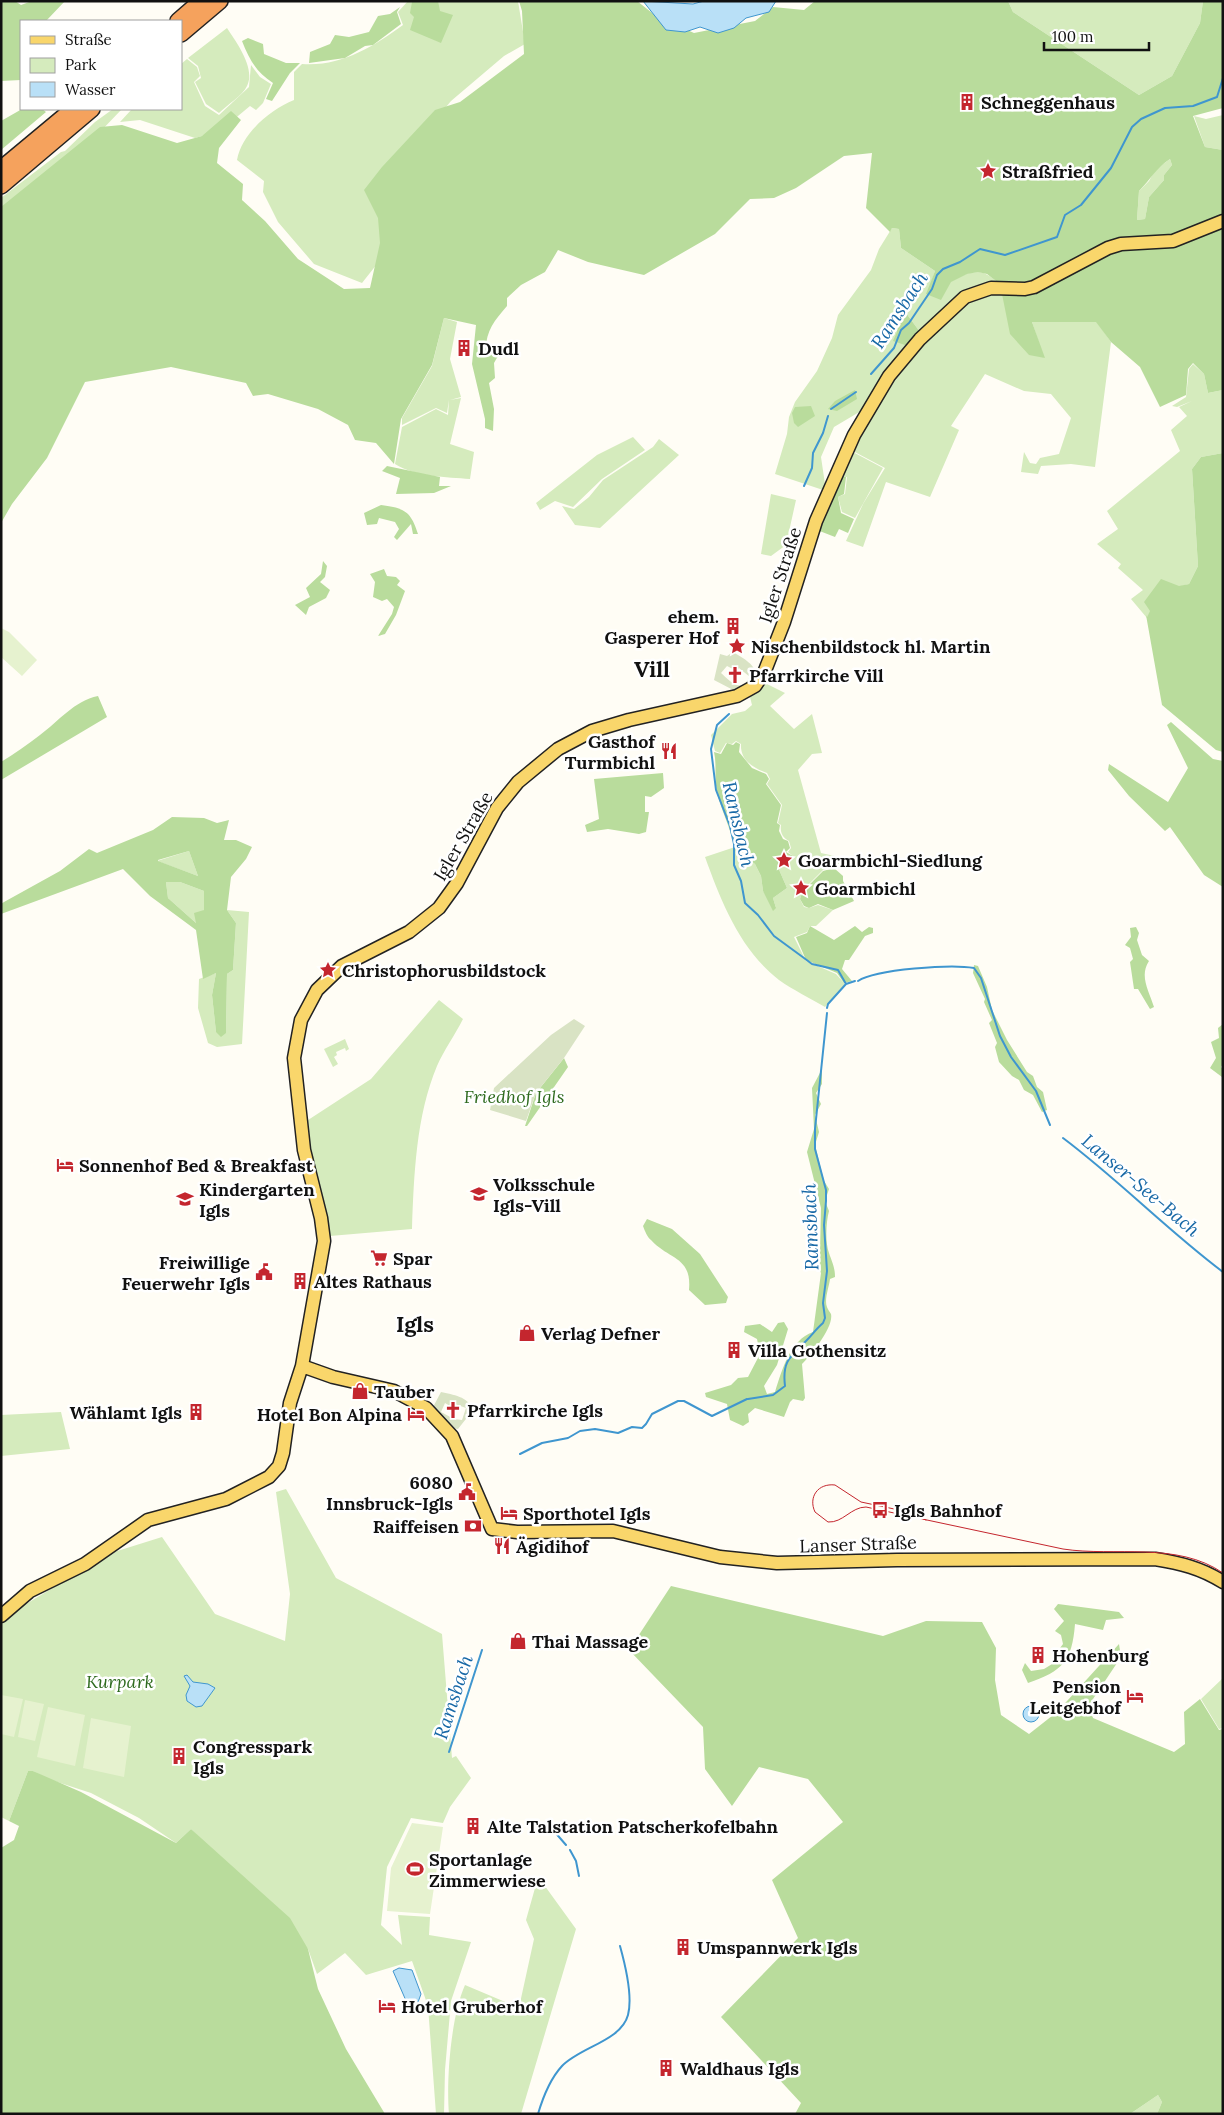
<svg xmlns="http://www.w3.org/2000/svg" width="1224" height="2115" viewBox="0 0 1224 2115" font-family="Lora,serif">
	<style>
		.green { fill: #d5ebbd }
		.forest { fill: #b9dc9c; fill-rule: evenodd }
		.cemetery { fill: #d9e3c4; fill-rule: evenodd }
		.pitch { fill: #e6f2cf }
		.water { fill: #b9e0f7; stroke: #3f96cf }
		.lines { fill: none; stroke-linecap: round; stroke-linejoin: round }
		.stream { stroke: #3f96cf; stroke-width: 2 }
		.major-casing { stroke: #222; stroke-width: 15 }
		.highway-casing { stroke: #222; stroke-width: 18 }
		.major { stroke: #f9d66b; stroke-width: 12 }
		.highway { stroke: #f5a25d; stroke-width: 15 }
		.tram { stroke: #c4262e; stroke-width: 1 }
		.labels { text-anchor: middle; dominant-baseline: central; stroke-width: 5; stroke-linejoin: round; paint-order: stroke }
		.poi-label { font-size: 18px; font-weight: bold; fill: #111; stroke: #fff; text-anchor: start }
		.street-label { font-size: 18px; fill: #111; stroke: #fff }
		.park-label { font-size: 18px; font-style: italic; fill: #2f6b1f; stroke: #fff }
		.water-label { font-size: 19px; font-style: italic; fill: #1768a6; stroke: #fff }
		.district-label { font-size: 22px; font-weight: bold; fill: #111; stroke: #fff }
	</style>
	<rect width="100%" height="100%" fill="#fffdf5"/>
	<path class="green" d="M408 1H518L525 44 504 56 451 101 399 164 383 214 382 243 377 264 362 283 314 264 278 222 263 192 264 181 237 160C242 133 270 110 294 100V72L302 64C340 67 373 47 403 25L398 12Z
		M1008 1H1203L1200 23 1172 76 1139 95 1013 12Z
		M227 28C236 42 256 68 247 86 243 95 227 105 219 113L206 104 195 82 201 78 198 66 188 58Z
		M187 59 197 67 200 76 194 82 205 106 219 115 249 87 251 65 260 77 271 84 263 103 256 110 250 106 220 131 195 138 140 120 120 122 132 109H181V64Z
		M113 109H122L98 134 1 209V198L61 152 65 151 95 122Z
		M1223 115V150L1205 147 1194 116 1206 119Z
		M1170 159 1172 165 1164 175V180L1149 197 1145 219 1137 220 1139 191 1149 181 1155 170Z
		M892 228 899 229 901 248 935 271 927 294C941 287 962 271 979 272 987 273 994 279 1000 284H988L920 332 906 313 907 311 896 315 897 332 908 346 889 368 861 411 834 427 821 457 826 491 775 474 787 434 789 417 795 402 817 371 832 338 838 315 871 270 879 249Z
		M1002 293 1044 358 1032 322H1097L1111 342 1095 467 1071 464 1041 466 1038 474 1021 472 1024 452 1030 463 1036 464 1040 458 1059 454 1071 418 1051 394 1024 391 985 374 951 426 959 430 930 497 886 482 863 547 846 541 863 504 885 468 851 450 880 397 930 334 978 294Z
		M444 318 457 322 450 359 461 397 450 400 461 398 450 444 474 452 470 479C447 477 415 477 395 464L402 427 436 409 448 415 449 400 447 413 436 408 402 425V418L432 366Z
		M1193 364 1204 374 1208 393 1223 390V453L1201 457 1192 469 1198 566 1189 584C1173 587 1154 603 1147 618L1131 599 1143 590 1118 568 1121 564 1097 544 1118 529 1107 511 1180 451 1171 430 1187 416 1179 407 1192 401 1177 407 1172 406 1186 397 1189 369Z
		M633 437 645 450 602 479 573 507 555 501 540 510 536 503 597 455Z
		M659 439 679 455 600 528 575 525 562 506 574 509 589 497 603 480 653 447Z
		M851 451 883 468 855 518 842 512 838 497 845 494 847 477H840Z
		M771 494 796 500 786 545 771 556 761 554Z
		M765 683 785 693 770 706 794 729 812 714 822 753 812 754 798 770 821 853 862 862 837 869 834 867 823 870 808 885H805L800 899 804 907 809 908 818 905 833 910 816 926H810L807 932 794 937 806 961 836 974 845 984 825 1007C810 998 793 990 779 980 740 950 721 901 705 857L744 844 748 859 755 864 761 876 763 891 776 908 773 898 787 888 777 865 793 856 788 852 791 848 789 841C782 837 780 832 781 825L778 823 782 805 767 784 770 779 767 773C753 768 740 760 741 744L736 741 732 744 726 743 720 753 715 751 711 735 732 714 745 711 752 705 750 697Z
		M189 851 198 876 157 861Z
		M166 882H180L204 891V910L196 923 168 898Z
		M227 910 249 912 242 1044 217 1047 208 1043 198 1008 199 979 216 973 212 995 216 1032 226 1033 227 974 233 970 236 923Z
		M439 1000 463 1019C455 1035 444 1050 437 1066 416 1116 414 1175 412 1229L330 1236 311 1162 305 1122 371 1079Z
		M345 1039 349 1049 346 1051 345 1048 336 1052 337 1055 334 1057 338 1064 333 1067 324 1049Z
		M61 1412 70 1449 1 1456V1415Z
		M286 1489 336 1578 442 1634 452 1758 456 1756 471 1778 450 1807 443 1823 411 1818 387 1867 381 1925 402 1945 398 1915 430 1917 429 1935 471 1942 451 2001 445 2070 444 2114H436L428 2006 412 1961 366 1975 345 1953 317 1974 308 1949 191 1829 176 1843 139 1818 91 1793 48 1779 33 1771H28L9 1821 1 1817V1625L11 1613 111 1553 162 1537 215 1614 285 1641 290 1594 276 1492Z
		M1223 1678V1728L1219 1729 1201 1699Z
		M537 1881 542 1882 576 1929 521 2114H449C446 2080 451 2016 465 1985L515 2006 520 2003 534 1939 526 1920Z
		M1158 2095 1162 2102 1157 2114H1130Z"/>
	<path class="forest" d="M1 1H15L21 5 32 1H65L46 21H21V80L1 81Z
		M438 1 440 11 453 15 441 43 410 30 414 17 410 13 412 2Z
		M519 1H637L656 16 694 33 755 21 773 7 804 10 815 1H1008L1013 12 1139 95 1172 76 1200 23 1203 1H1223V108L1193 116 1205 147 1223 150V390L1208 393 1204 374 1193 363 1188 369 1186 395 1160 407 1140 367 1111 342 1096 322H1032L1045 358 1029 355 1010 334 1000 284 987 274 978 272 967 274 951 282 941 300 926 294 935 271 901 248 899 229 892 228 890 232 866 208 872 153 844 156 796 188 774 198 750 199 715 234 644 275 588 262 558 250 545 272 521 285 507 298V306C494 321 485 332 486 352L502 349 494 363 495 378 489 383 494 409 493 431 485 428V419L472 364 476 325 444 318 432 365 401 419 394 464 376 443 355 440 348 425 318 409 268 394 253 396 246 383 171 367 85 382 47 458 12 504 1 523V207L100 127 122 125 177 143 202 136 231 111 241 120 219 148 217 163 243 184 242 200 265 221 298 259 344 289 370 288 380 243 378 218 364 190 382 167 435 110 460 102 524 54 522 11ZM1170 159 1172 165 1164 175V180L1149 197 1145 219 1137 220 1139 191C1150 180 1156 168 1170 159Z
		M400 7 397 12 401 24 373 45 365 46 345 58 309 63 310 52 330 44 335 35 349 37 369 32 378 16 390 14Z
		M248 38 263 44 264 54 286 63H300L290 73 272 101 266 99 273 83C256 72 249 59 242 41Z
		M22 109H42L46 112 1 150V121Z
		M903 308 907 310 906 313 920 332 908 346 893 341 897 332 896 315Z
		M855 390 857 399 837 411 828 409 835 401Z
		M811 406 815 416 798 427 794 423 792 413 795 407Z
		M1223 453V752L1216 750 1162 705 1146 615 1147 617 1150 611 1144 602 1161 579 1179 586 1189 584 1198 566 1192 469 1201 457Z
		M387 466 440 477 439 486H451L434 493 396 494 400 478 382 471Z
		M842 477H846L844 494 838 497 841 513 854 519 848 533 839 529 835 537 817 530Z
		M381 505C404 508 411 511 418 534H413L411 524 397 540 394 537 399 529 395 522 379 518 377 524 367 525 364 513Z
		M323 561 327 566 325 577 320 582 330 590 326 598 309 607 306 615 295 605 310 597 306 588 321 574Z
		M384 569 387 576 396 577 400 581 397 585 405 591 396 615 385 634 378 636 392 614 394 607 387 599 382 601 373 597 375 582 370 574Z
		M98 696 107 717 1 780V762C14 754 28 744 40 735 59 721 74 701 98 696Z
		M1171 722 1213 759 1223 761V887L1204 875 1170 827 1165 831 1129 796 1108 770 1109 764 1168 802 1188 768 1167 725Z
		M736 742 740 744 739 752 752 768 766 774 769 779 766 784 781 805 777 823 780 825 779 831 783 839 788 841 790 848 786 852 793 856 777 865 787 888 773 898 776 908 773 911 763 891 761 876 755 864 748 859 744 844 734 845C730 826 720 808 717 791 714 778 717 765 714 752L721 754 727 743 733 745Z
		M663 773 664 788 651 797 645 796V812H649L646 832 639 834 608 829 587 832 585 825 599 819 594 779Z
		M172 817 204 818 217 823 229 820 224 840H236L252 847 246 859 231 877 227 910 236 923 233 970 227 974 226 1033 221 1037 216 1032 212 995 216 973 203 979 196 930 150 896 123 869 1 914V904L4 902 60 871 89 849 97 853 153 830ZM189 851 198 876 158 861V860ZM166 882H180L204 891V910L194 913 196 923 168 898Z
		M834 868 843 876V881L854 901 833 910 818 904 809 908 804 906 800 899 805 885 808 886 823 871Z
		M810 926 834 940 855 926 862 932 869 927 873 928V933L865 936 849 960H845L842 969 852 981 844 983 837 973 806 960 796 937 807 933Z
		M1136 927 1139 933 1137 940 1142 955 1149 961C1139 976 1149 991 1154 1007L1150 1009 1138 989H1134L1130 962 1133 959 1130 948 1125 945 1131 937 1130 928Z
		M974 965 978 966 987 987 992 1010 1007 1040 1027 1072 1033 1076 1037 1087 1043 1092 1047 1110 1042 1112 1033 1095 1024 1090 1019 1080 1012 1076 999 1062 995 1047 997 1043 989 1023 992 1020 984 1002 985 999 973 973Z
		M1223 1024V1064L1221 1067 1223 1069 1222 1077 1210 1068 1216 1058 1211 1042 1219 1038 1218 1028Z
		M564 1058 568 1067 527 1126H525L536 1093Z
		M822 1069V1084L816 1093 821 1104 815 1115 819 1132 815 1145 824 1181 829 1189 825 1201 829 1211C826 1222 825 1242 829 1253 832 1262 835 1267 835 1277L830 1279C829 1287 824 1300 827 1307 827 1308 831 1314 831 1314 834 1327 810 1356 802 1364L805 1398 803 1401 793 1399 790 1402 784 1417 755 1408 748 1414 749 1422 743 1426 730 1420 727 1404 706 1397 705 1393 731 1385 738 1378 748 1377 760 1354 757 1339 744 1332 745 1326 760 1324 772 1332 778 1323 784 1322 788 1329 777 1365 764 1386 767 1394 775 1392C782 1370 790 1340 813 1332L821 1273 816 1262 820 1254 821 1208 807 1152 814 1129 812 1088Z
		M647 1219 672 1229 700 1254 728 1297 726 1303 705 1305 689 1290C692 1256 669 1260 651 1240 647 1237 645 1231 643 1226Z
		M671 1586 883 1636 926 1621 982 1622 996 1648 995 1680 1001 1715 1029 1734 1057 1712 1119 1644 1121 1657 1089 1705 1093 1718 1174 1752 1185 1744 1184 1712 1200 1699 1219 1730 1223 1729V2114H1157L1162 2102 1158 2095 1130 2114H795L801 2103 721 2017 798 1938 772 1880 843 1822 808 1779 759 1767 732 1806 705 1769 703 1727 629 1650Z
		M1058 1604 1119 1612 1124 1618 1106 1620 1103 1630 1075 1624C1072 1661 1063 1671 1028 1683L1022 1670 1025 1663 1031 1671 1044 1669 1057 1661 1054 1656 1063 1644 1061 1635 1055 1631 1064 1621 1054 1609Z
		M28 1771H33L81 1792 176 1843 191 1829 290 1918 308 1949 318 1989 346 2049 385 2114H1V1848L14 1840 19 1826 9 1821Z"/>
	<path class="cemetery" d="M733 652C744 659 756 664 757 678L737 692 714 680 720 654 727 656ZM727 666 737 671 739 668 750 677 744 685C735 688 728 679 721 673Z
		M574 1019 585 1026 564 1058 536 1093 526 1121 490 1110 494 1088 551 1035Z
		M441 1392C453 1395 468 1396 473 1410L458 1429 452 1428 432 1409ZM445 1403 450 1406 452 1403 466 1408 462 1420 454 1419 441 1412Z"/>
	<path class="pitch" d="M1 628 9 632 37 660 22 676 1 657Z
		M1 1695 23 1699 14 1737 1 1734Z
		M25 1700 44 1704 35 1741 18 1737Z
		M48 1707 85 1715 75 1766 37 1757Z
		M91 1718 131 1726 124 1777 83 1768Z
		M412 1823 443 1827 430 1914 387 1911 391 1868Z"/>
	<path class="water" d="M643 1 693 4 704 1H776L769 12 746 18 734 28 718 33 700 27 685 32 666 30Z
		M187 1675 193 1682 208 1684 215 1688 202 1706 196 1707 187 1701 186 1695 190 1686 184 1676Z
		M1023 1714a8 8 0 1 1 16 0a8 8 0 1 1-16 0Z
		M399 1968 412 1970 421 1994 417 2005 407 2003 393 1971Z"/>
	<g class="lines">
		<path class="stream" d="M871 374 894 348 901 330 909 323 932 289 937 275 943 269 960 262 980 249 1005 255 1057 237 1065 215 1081 205 1111 168 1132 127 1141 119 1165 108 1193 106 1217 97 1223 78
			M831 409 856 392
			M804 486 812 468 813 453 823 433 828 416
			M729 714 717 725 711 749 716 790 730 826 734 844V865L741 881 745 903 758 915 774 936 804 958 812 964 838 970 846 984 828 1004 827 1008
			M858 981C876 969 952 964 974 968L981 978 1000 1036 1011 1057 1036 1091 1050 1125
			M846 984 855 981
			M1063 1138C1119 1180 1167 1230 1223 1272
			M748 1399 773 1395 785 1386C782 1361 790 1357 806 1341 812 1335 816 1329 823 1323L825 1318 823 1303 827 1271 824 1225 826 1201V1190L815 1149V1129L827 1013
			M712 1416 747 1399
			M520 1454 542 1443 568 1438 580 1431 595 1429 618 1433 632 1427 642 1428 646 1424 652 1414 678 1401H684L712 1416
			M449 1752 482 1650
			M547 1823 566 1845
			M570 1850 576 1861 579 1876
			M538 2114C543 2097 550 2079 562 2066 580 2047 621 2041 628 2015 633 1996 625 1964 620 1946"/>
		<g class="major-casing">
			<path id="major" d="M302 1366 333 1377 394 1391 426 1408 452 1436 492 1529 517 1532 613 1531 720 1557 777 1563 897 1560 1155 1559C1180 1563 1201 1568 1223 1582
				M1 1616 30 1591 85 1564 148 1520 226 1499 269 1477 279 1466 283 1453 290 1403 302 1366 324 1241 321 1218 304 1150 294 1058 301 1020 317 990 342 966 409 932 439 908 457 883 497 808 518 782 558 749 592 731 629 720 737 696 755 686 764 673 784 622 816 521 854 435 889 376 920 339 965 297 991 288 1025 289 1034 287 1108 248 1121 244 1173 241 1223 221"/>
		</g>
		<g class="highway-casing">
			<path id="highway" d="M178 21 201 1
				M181 34 220 1
				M1 169 73 109
				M1 186 92 109"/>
		</g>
		<use href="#major" class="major"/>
		<use href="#highway" class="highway"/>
		<path class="tram" d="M926 1520 899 1510 861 1502 835 1485C818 1483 808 1497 815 1512L828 1522C843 1523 851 1507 866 1507L1063 1549C1115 1557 1177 1541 1223 1573"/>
	</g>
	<defs>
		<g id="building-bare" transform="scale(1.35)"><path d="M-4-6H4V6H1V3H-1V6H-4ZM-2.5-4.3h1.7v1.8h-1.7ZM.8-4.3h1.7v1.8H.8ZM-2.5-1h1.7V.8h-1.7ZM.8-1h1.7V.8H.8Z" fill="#c4262e" stroke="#fff" stroke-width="2.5" paint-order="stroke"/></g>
		<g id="sight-bare" transform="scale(1.35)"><path d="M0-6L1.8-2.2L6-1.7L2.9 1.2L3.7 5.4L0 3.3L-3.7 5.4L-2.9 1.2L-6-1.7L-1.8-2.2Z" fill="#c4262e" stroke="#fff" stroke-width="2.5" paint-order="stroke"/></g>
		<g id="church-bare" transform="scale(1.35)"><path d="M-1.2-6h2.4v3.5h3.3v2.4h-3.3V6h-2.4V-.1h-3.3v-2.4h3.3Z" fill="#c4262e" stroke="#fff" stroke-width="2.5" paint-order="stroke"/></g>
		<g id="restaurant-bare" transform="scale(1.35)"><path d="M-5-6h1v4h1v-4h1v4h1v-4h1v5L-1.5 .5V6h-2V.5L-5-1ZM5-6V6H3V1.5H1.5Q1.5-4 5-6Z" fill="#c4262e" stroke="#fff" stroke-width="2.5" paint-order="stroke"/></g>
		<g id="hotel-bare" transform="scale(1.35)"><path d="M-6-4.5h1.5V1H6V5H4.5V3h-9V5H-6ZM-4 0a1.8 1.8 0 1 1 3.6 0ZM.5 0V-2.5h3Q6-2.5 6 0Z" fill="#c4262e" stroke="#fff" stroke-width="2.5" paint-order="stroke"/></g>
		<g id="school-bare" transform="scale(1.35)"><path d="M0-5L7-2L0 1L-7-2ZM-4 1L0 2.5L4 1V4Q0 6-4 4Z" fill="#c4262e" stroke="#fff" stroke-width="2.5" paint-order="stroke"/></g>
		<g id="supermarket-bare" transform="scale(1.35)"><path d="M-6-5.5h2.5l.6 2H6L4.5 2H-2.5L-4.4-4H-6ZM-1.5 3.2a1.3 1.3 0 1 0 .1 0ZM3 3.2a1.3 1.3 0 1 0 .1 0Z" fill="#c4262e" stroke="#fff" stroke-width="2.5" paint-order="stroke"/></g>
		<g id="civic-bare" transform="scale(1.35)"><path d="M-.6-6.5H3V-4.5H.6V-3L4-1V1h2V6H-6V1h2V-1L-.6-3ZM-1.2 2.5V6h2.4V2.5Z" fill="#c4262e" stroke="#fff" stroke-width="2.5" paint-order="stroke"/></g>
		<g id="shop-bare" transform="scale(1.35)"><path d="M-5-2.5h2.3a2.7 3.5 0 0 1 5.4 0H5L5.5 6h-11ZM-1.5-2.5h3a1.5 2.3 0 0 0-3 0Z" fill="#c4262e" stroke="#fff" stroke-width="2.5" paint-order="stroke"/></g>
		<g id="bus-bare" transform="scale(1.35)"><path d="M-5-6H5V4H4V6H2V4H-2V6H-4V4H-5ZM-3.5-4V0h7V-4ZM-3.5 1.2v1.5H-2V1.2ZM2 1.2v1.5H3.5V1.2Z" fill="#c4262e" stroke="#fff" stroke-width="2.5" paint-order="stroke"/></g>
		<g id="bank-bare" transform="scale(1.35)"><path d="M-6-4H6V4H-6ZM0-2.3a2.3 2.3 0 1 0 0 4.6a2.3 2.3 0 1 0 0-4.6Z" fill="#c4262e" stroke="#fff" stroke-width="2.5" paint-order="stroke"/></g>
		<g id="stadium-bare" transform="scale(1.35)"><path d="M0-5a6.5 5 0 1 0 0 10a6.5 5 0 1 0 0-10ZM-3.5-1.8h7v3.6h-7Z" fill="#c4262e" stroke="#fff" stroke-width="2.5" paint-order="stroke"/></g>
	</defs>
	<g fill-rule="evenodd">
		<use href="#building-bare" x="967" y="102"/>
		<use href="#sight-bare" x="988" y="171"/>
		<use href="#building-bare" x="464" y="348"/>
		<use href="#building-bare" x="733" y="626"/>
		<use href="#sight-bare" x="737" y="646"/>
		<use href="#church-bare" x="735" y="675"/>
		<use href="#restaurant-bare" x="669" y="751"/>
		<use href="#sight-bare" x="784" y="860"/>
		<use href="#sight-bare" x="801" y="888"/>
		<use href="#sight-bare" x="328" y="970"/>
		<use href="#hotel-bare" x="65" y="1165"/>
		<use href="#school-bare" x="479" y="1194"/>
		<use href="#school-bare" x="185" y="1199"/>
		<use href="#supermarket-bare" x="379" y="1258"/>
		<use href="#civic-bare" x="264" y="1272"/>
		<use href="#building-bare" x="300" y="1281"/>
		<use href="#shop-bare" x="527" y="1333"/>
		<use href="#building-bare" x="734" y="1350"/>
		<use href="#shop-bare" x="360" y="1391"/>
		<use href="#church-bare" x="453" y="1410"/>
		<use href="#building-bare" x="196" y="1412"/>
		<use href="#hotel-bare" x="416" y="1414"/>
		<use href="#civic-bare" x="467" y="1492"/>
		<use href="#bus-bare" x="880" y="1510"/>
		<use href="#hotel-bare" x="509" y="1513"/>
		<use href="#bank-bare" x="473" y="1526"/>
		<use href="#restaurant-bare" x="502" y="1546"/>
		<use href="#shop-bare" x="518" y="1641"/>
		<use href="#building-bare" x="1038" y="1655"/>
		<use href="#hotel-bare" x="1135" y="1696"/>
		<use href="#building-bare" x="179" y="1756"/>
		<use href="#building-bare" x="473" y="1826"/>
		<use href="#stadium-bare" x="415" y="1869"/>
		<use href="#building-bare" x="683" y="1947"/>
		<use href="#hotel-bare" x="387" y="2006"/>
		<use href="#building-bare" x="666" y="2068"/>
	</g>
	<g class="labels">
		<g class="poi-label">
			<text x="981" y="102">Schneggenhaus</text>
			<text x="1002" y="171">Straßfried</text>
			<text x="478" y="348">Dudl</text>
			<text x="719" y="616" text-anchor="end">ehem.<tspan x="719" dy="21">Gasperer Hof</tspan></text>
			<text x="751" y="646">Nischenbildstock hl. Martin</text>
			<text x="749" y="675">Pfarrkirche Vill</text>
			<text x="655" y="741" text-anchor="end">Gasthof<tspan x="655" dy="21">Turmbichl</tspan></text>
			<text x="798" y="860">Goarmbichl-Siedlung</text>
			<text x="815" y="888">Goarmbichl</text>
			<text x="342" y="970">Christophorusbildstock</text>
			<text x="79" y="1165">Sonnenhof Bed &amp; Breakfast</text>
			<text x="493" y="1184">Volksschule<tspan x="493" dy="21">Igls-Vill</tspan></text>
			<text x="199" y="1189">Kindergarten<tspan x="199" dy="21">Igls</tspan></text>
			<text x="393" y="1258">Spar</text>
			<text x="250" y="1262" text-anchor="end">Freiwillige<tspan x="250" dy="21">Feuerwehr Igls</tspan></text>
			<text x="314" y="1281">Altes Rathaus</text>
			<text x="541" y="1333">Verlag Defner</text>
			<text x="748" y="1350">Villa Gothensitz</text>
			<text x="374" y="1391">Tauber</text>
			<text x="467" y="1410">Pfarrkirche Igls</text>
			<text x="182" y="1412" text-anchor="end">Wählamt Igls</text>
			<text x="402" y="1414" text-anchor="end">Hotel Bon Alpina</text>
			<text x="453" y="1482" text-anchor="end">6080<tspan x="453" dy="21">Innsbruck-Igls</tspan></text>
			<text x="894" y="1510">Igls Bahnhof</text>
			<text x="523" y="1513">Sporthotel Igls</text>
			<text x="459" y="1526" text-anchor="end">Raiffeisen</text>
			<text x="516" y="1546">Ägidihof</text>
			<text x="532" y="1641">Thai Massage</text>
			<text x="1052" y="1655">Hohenburg</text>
			<text x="1121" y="1686" text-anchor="end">Pension<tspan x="1121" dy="21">Leitgebhof</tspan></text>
			<text x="193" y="1746">Congresspark<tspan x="193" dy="21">Igls</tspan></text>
			<text x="487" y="1826">Alte Talstation Patscherkofelbahn</text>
			<text x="429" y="1859">Sportanlage<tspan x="429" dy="21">Zimmerwiese</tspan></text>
			<text x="697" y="1947">Umspannwerk Igls</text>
			<text x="401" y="2006">Hotel Gruberhof</text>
			<text x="680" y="2068">Waldhaus Igls</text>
		</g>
		<g class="street-label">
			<text transform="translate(780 575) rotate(-72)">Igler Straße</text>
			<text transform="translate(463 836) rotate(-60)">Igler Straße</text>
			<text transform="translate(858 1544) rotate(-2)">Lanser Straße</text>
		</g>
		<g class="park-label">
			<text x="514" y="1096">Friedhof Igls</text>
			<text x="120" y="1681">Kurpark</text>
		</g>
		<g class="water-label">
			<text transform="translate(899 310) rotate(-57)">Ramsbach</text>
			<text transform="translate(739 824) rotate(77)">Ramsbach</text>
			<text transform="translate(1141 1185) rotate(40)">Lanser-See-Bach</text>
			<text transform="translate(810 1227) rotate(-92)">Ramsbach</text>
			<text transform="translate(453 1697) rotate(-72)">Ramsbach</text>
		</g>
		<g class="district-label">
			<text x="652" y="669">Vill</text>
			<text x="415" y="1324">Igls</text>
		</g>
	</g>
	<rect width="1224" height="2115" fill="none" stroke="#111111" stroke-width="5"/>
	<rect x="20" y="20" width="162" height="90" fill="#ffffff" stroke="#a0a0a0"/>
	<rect x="30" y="36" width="25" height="8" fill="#f9d66b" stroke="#a0a0a0"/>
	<text x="65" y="45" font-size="15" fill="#111111">Straße</text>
	<rect x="30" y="58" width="25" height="15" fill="#d5ebbd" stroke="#a0a0a0"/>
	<text x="65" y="70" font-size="15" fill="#111111">Park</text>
	<rect x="30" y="82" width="25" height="15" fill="#b9e0f7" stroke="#a0a0a0"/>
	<text x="65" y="95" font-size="15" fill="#111111">Wasser</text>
	<path d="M1044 42v8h105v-8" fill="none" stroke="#111111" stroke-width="2.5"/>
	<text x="1052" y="42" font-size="15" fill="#111111" stroke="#ffffff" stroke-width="4" paint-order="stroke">100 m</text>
</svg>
